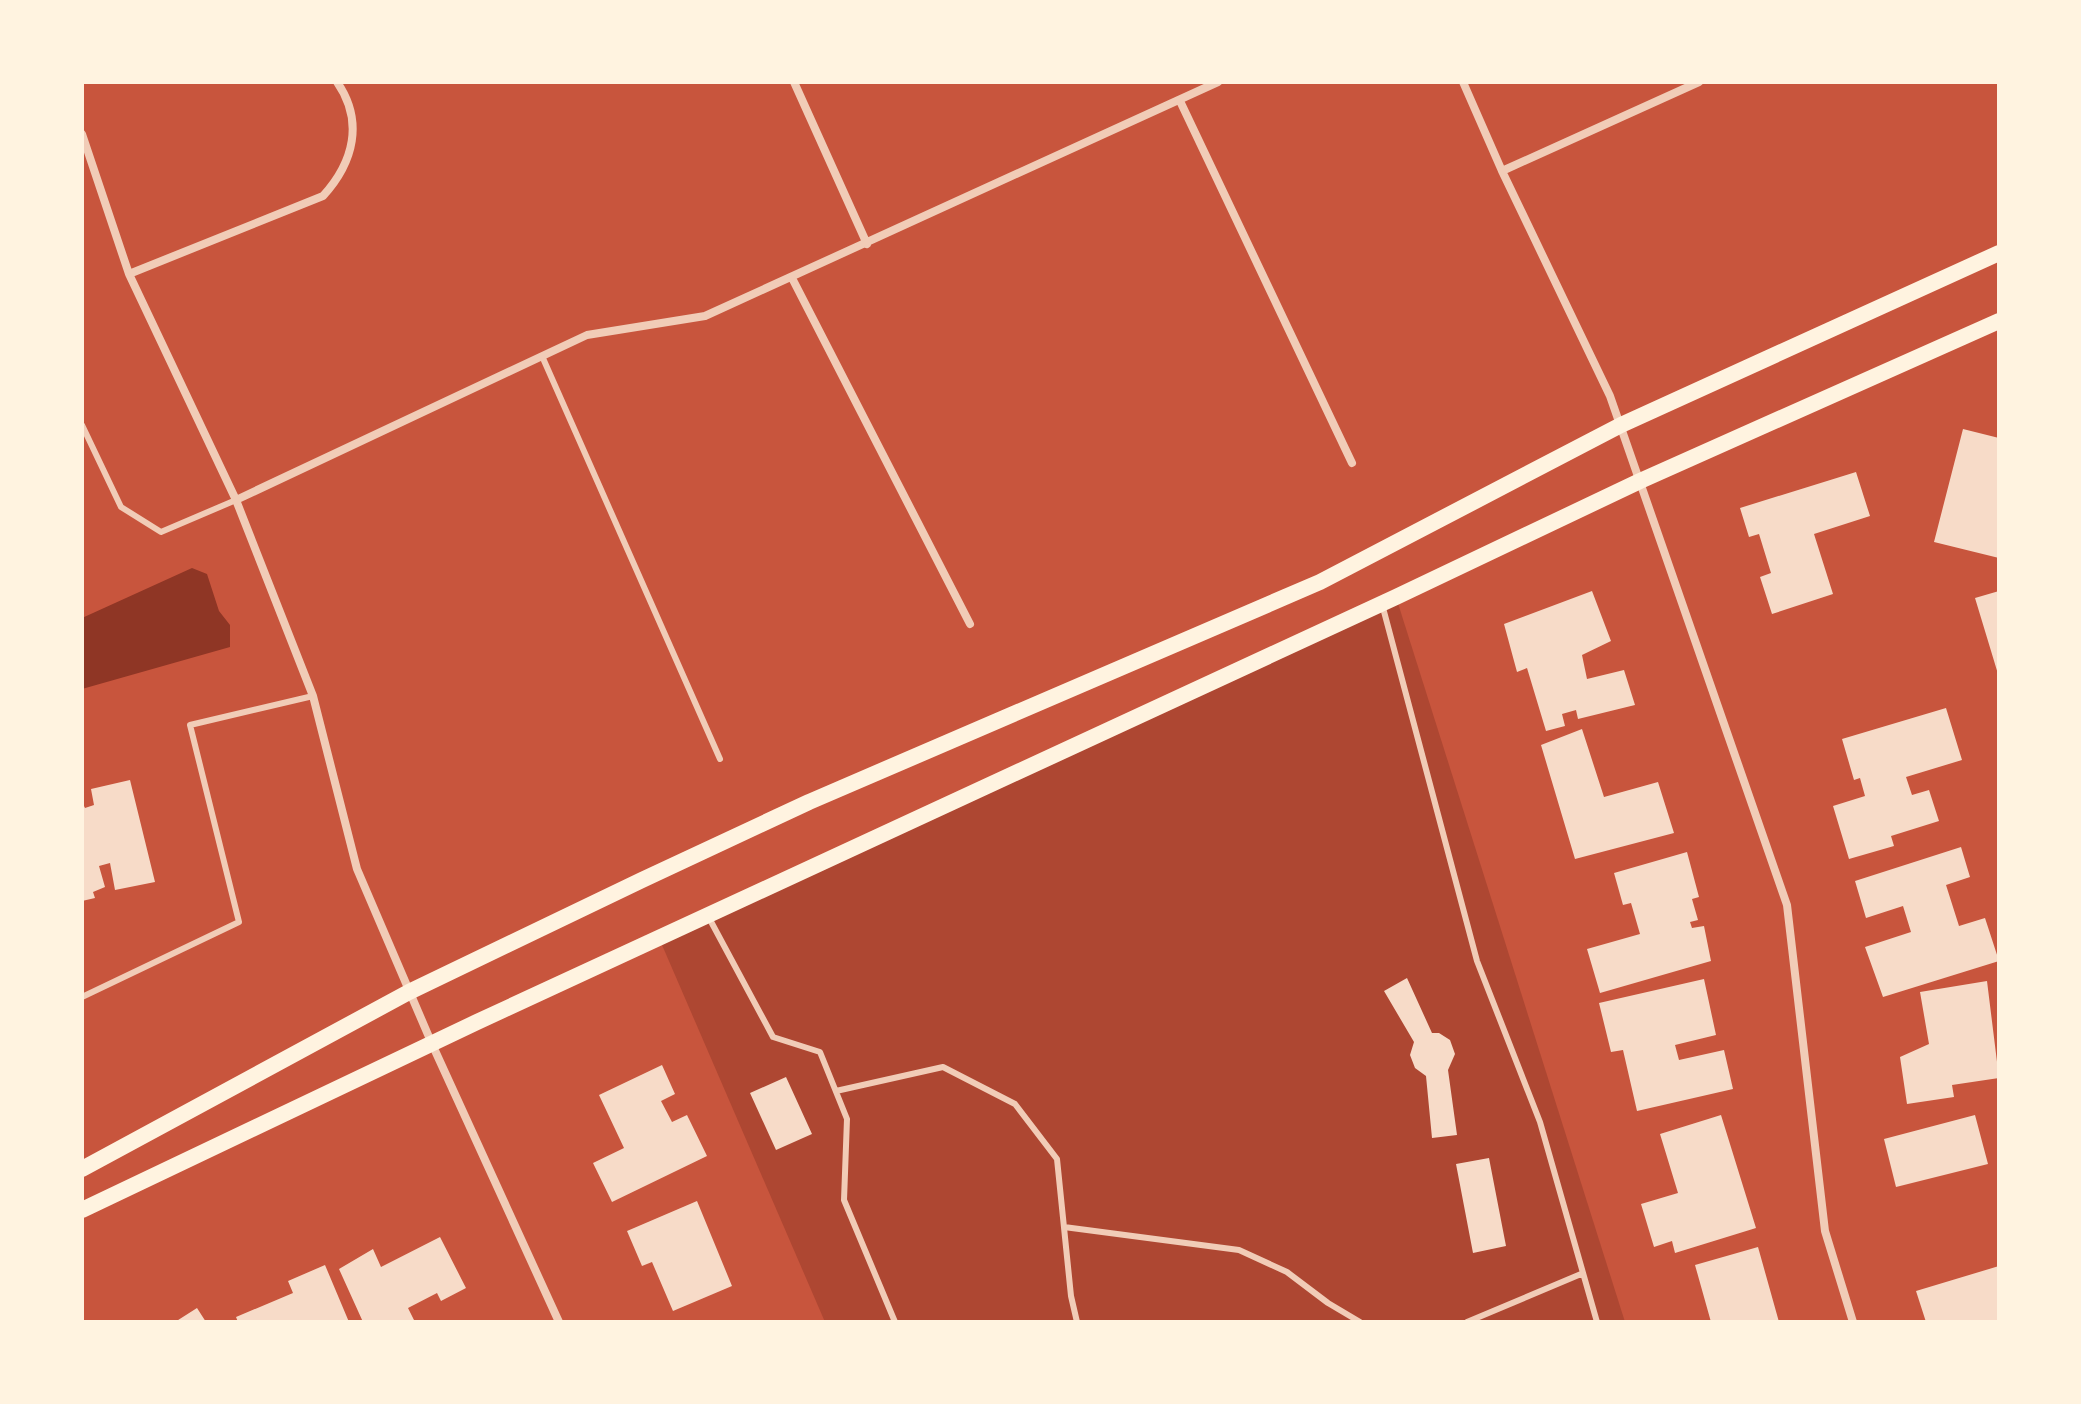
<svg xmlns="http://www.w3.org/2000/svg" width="2081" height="1404" viewBox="0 0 2081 1404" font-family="'Alegreya Sans',sans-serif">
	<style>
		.green { fill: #ae4732 }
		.water { fill: #8f3625 }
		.building { fill: #f7dbc8 }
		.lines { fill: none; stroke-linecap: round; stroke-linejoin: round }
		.service { stroke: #f1ccb7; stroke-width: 6 }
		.minor { stroke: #f1ccb7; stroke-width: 8 }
		.secondary { stroke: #fff3e0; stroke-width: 16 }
	</style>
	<rect width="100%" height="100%" fill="#c8553d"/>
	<path class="green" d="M1396 597 1625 1322H825L659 938Z"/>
	<path class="water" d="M192 568 207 574 219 611 230 625V647L82 689V618Z"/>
	<path class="building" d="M1963 429 1999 438V558L1934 542Z
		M1856 472 1870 516 1814 534 1833 594 1772 614 1760 577 1771 573 1759 534 1749 537 1740 508Z
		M1592 591 1611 641 1582 655 1587 679 1624 670 1635 705 1578 719 1576 710 1562 714 1565 726 1546 731 1527 668 1517 672 1504 624Z
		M1999 591V674H1998L1975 598Z
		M1946 708 1962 760 1906 777 1912 795 1929 790 1939 821 1891 836 1894 846 1849 859 1833 806 1865 796 1860 778 1854 780 1842 739Z
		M1582 729 1604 797 1658 782 1674 833 1575 859 1541 745Z
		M130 780 155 882 115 890 110 863 99 866 105 887 93 892 95 898 82 901V802L85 808 94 805 91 789Z
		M1961 847 1970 877 1946 885 1959 926 1985 918 1999 961 1883 997 1865 947 1911 932 1903 906 1866 918 1855 881Z
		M1687 852 1699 897 1692 899 1698 920 1690 922 1692 928 1704 926 1711 961 1600 993 1587 949 1640 934 1631 903 1623 905 1614 873Z
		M1407 978 1432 1033H1439L1450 1040 1455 1054 1448 1070 1457 1135 1432 1138 1426 1076 1415 1068 1410 1055 1414 1042 1384 991Z
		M1704 979 1716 1035 1675 1045 1679 1060 1724 1050 1733 1089 1637 1111 1623 1050 1611 1052 1599 1003Z
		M1987 981 1999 1078 1952 1085 1954 1097 1907 1104 1900 1057 1929 1044 1920 992Z
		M662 1065 675 1094 661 1101 672 1122 687 1115 707 1156 612 1202 593 1163 624 1148 599 1095Z
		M786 1077 812 1134 776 1150 750 1093Z
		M1721 1115 1756 1228 1675 1253 1672 1241 1654 1247 1641 1204 1678 1193 1660 1134Z
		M1975 1115 1988 1164 1896 1187 1884 1139Z
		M1489 1158 1506 1246 1473 1253 1456 1164Z
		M697 1201 732 1286 673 1311 652 1262 642 1266 627 1231Z
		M440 1237 466 1288 441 1301 437 1293 408 1308 415 1322H363L339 1269 373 1249 381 1267Z
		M1758 1247 1779 1322H1711L1695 1265Z
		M325 1265 349 1322H238L236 1317 293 1293 288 1281Z
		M1999 1266V1322H1926L1916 1291Z
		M197 1308 206 1322H175Z"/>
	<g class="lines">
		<path class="service" d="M542 356 720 759
			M82 425 121 507 161 532 236 500
			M1382 604 1477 961 1540 1122 1597 1322
			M708 916 773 1037 820 1052 847 1119 844 1200 895 1322
			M82 997 239 922 190 725 313 696
			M836 1091 943 1067 1015 1104 1057 1159 1071 1296 1077 1322
			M1064 1227 1239 1250 1287 1272 1328 1303 1360 1322
			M1467 1322 1581 1274"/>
		<path class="minor" d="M794 82 867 244
			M1463 82 1502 171 1610 396 1787 905 1825 1231 1853 1322
			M1180 101 1352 463
			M82 134 129 274 323 196C354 162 364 121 337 82
			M1502 171 1699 82
			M129 274 236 500 313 696 357 869 432 1044 559 1322
			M792 278 970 624
			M236 500 587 335 705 316 1218 82"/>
		<path class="secondary" d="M82 1169 409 992 642 880 809 802 1320 582 1621 425 1999 253
			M82 1210 477 1022 1396 597 1640 481 1999 321"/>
	</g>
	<rect width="2081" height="1404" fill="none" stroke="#fff3e0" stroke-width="168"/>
</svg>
